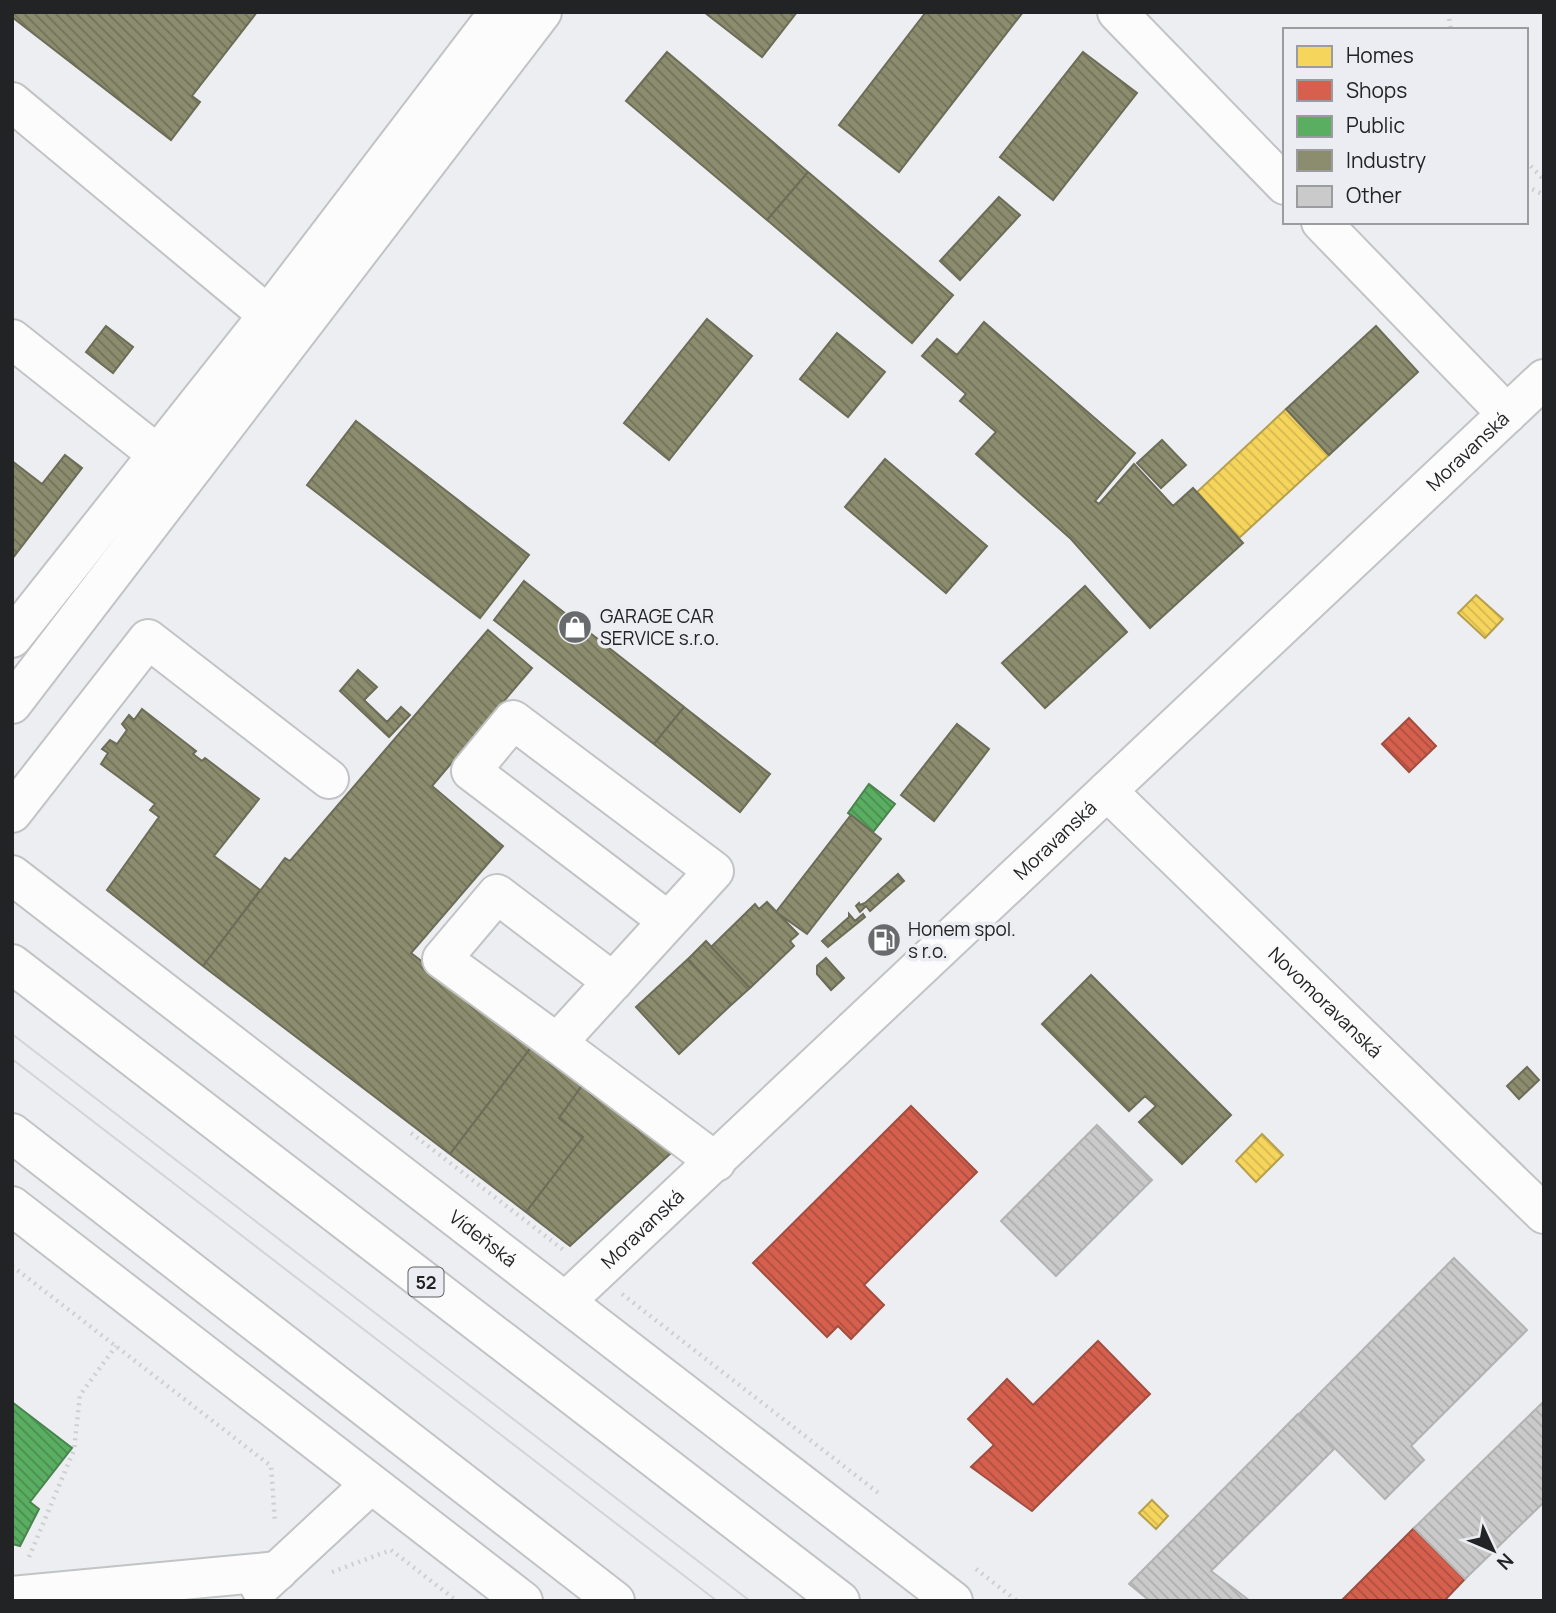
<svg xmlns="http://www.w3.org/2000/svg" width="1556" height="1613" viewBox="0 0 1556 1613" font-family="Manrope,sans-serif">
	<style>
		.homes { fill: url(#homes-back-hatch); stroke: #b6a04c; stroke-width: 2 }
		.shops { fill: url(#shops-back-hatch); stroke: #a04e41; stroke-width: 2 }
		.public { fill: url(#public-back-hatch); stroke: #49844f; stroke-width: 2 }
		.industry { fill: url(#industry-back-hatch); stroke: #6c6c58; stroke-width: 2 }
		.building { fill: url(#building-back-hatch); stroke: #b2b2b2; stroke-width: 2 }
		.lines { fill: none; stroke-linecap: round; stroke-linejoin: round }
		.minor-casing { stroke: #c2c3c4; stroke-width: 42 }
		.highway-casing { stroke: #c2c3c4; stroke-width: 42 }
		.path { stroke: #cfcfcf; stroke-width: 4.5; stroke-dasharray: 2 5; stroke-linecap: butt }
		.minor { stroke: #fcfcfd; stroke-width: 38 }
		.highway { stroke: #fcfcfd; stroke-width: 38 }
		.tram { stroke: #d4d4d5; stroke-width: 2 }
		.labels { text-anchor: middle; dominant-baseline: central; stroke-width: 7; stroke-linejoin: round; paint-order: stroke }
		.shield { fill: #ecedf2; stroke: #5f6062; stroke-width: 2 }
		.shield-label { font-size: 18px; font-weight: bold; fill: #222325 }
		.street-label { font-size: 19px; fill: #222325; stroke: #ecedf2 }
		.poi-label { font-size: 19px; fill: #222325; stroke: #ecedf2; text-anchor: start }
	</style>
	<defs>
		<pattern id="homes-back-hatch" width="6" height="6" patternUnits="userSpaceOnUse" patternTransform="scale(1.75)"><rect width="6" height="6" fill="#f6d55c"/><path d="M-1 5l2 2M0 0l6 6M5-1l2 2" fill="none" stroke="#d3b750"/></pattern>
		<pattern id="shops-back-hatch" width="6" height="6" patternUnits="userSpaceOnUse" patternTransform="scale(1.75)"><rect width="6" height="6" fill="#d6604d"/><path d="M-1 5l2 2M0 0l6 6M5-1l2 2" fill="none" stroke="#ad4f40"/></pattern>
		<pattern id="public-back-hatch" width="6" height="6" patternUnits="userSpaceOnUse" patternTransform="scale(1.75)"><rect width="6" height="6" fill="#5aae61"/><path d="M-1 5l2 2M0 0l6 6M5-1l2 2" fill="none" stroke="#4a8d50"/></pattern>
		<pattern id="industry-back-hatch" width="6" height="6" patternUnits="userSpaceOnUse" patternTransform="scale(1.75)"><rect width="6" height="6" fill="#8c8c6e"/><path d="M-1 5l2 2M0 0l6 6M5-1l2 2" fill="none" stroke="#72725a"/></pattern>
		<pattern id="building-back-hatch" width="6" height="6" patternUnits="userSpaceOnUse" patternTransform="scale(1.75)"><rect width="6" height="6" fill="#cbcacb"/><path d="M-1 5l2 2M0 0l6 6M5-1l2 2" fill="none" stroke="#aeadae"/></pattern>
	</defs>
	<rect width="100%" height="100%" fill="#edeef1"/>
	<path class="homes" d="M1286 409 1329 455 1239 538 1197 492Z
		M1476 595 1503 619 1485 638 1458 613Z
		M1262 1134 1283 1155 1256 1182 1236 1161Z
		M1152 1500 1168 1516 1156 1529 1139 1513Z"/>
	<path class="shops" d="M1409 718 1436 746 1409 772 1382 744Z
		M911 1106 977 1172 864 1285 884 1305 851 1339 838 1326 827 1337 753 1263Z
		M1098 1341 1150 1394 1032 1511 971 1467 994 1445 968 1419 1007 1379 1033 1405Z
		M1414 1528 1465 1579 1444 1601H1341Z"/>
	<path class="public" d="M869 784 895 804 873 832 848 813Z
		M12 1402 72 1448 30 1502 39 1509 20 1546 12 1544Z"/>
	<path class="industry" d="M12 12H257L192 96 200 102 171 140 12 17Z
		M704 12H797L762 57Z
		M926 12H1023L899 172 839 125Z
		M667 52 808 172 767 220 626 101Z
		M1083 52 1137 93 1053 200 1000 157Z
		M808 172 953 295 912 343 767 220Z
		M999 197 1020 215 960 280 940 261Z
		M707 319 752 356 669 460 624 423Z
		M984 322 1135 453 1095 501 1099 504 1134 464 1173 506 1193 488 1243 543 1150 628 1071 539 976 454 996 432 960 401 966 394 922 356 937 339 957 355Z
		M106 326 133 347 113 373 86 352Z
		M1376 326 1418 372 1329 455 1286 409Z
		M837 333 885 372 848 417 800 379Z
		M356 421 529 555 480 618 307 485Z
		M1162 440 1186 465 1161 488 1137 463Z
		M65 455 82 468 12 559V461L42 484Z
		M885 459 987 546 946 593 845 507Z
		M524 581 684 707 654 744 494 620Z
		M1085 586 1127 632 1045 708 1002 663Z
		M488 630 532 668 432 786 503 846 411 953 532 1046 450 1154 203 966 285 858 290 861Z
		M358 670 377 687 364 700 387 722 401 707 410 715 389 737 340 691Z
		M684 707 770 774 740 812 654 744Z
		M142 709 196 751 193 754 202 761 205 758 259 799 214 856 260 890 203 966 107 890 159 817 150 810 155 804 101 764 108 753 102 749 110 740 117 744 127 730 122 724 129 715 134 720Z
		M957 724 989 749 934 821 901 795Z
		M851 815 881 839 807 934 776 912Z
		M898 874 904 881 870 911 866 906 860 912 856 906 859 903 860 905 865 903Z
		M767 902 798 934 790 941 794 946 750 988 711 947 755 904 759 909Z
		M849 914 855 921 863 914 865 917 828 947 822 941 849 917Z
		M706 941 750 988 731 1005 688 959Z
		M826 958 844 978 831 990 817 974V966Z
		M688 959 731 1005 679 1054 636 1007Z
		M1091 975 1231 1115 1182 1164 1139 1122 1156 1106 1145 1096 1129 1111 1042 1024Z
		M532 1046 583 1084 559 1118 583 1137 526 1212 450 1154Z
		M1527 1067 1539 1080 1519 1099 1507 1086Z
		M583 1084 672 1152 570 1246 526 1212 583 1137 559 1118Z"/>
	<path class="building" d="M1097 1125 1152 1180 1056 1276 1001 1221Z
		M1454 1258 1527 1330 1411 1446 1424 1460 1385 1499 1300 1413Z
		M1544 1401V1502L1465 1579 1414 1528Z
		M1298 1414 1334 1449 1211 1571 1250 1601H1150L1129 1584Z"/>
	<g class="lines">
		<g class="minor-casing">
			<g id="minor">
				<path d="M1117 12 1285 185"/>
				<path d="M12 102 268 315"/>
				<path d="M1321 222 1507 414"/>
				<path d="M12 339 157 454"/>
				<path d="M12 638 268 315 499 12"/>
				<path d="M12 704 542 12"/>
				<path id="s1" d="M1107 791 1544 1214"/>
				<path d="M12 813 148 639 329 779"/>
				<path id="s2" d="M12 875 953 1601"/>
				<path d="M668 921 471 771 513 720 714 871 557 1043 716 1162"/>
				<path d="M557 1043 442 959 497 894 613 982"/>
				<path d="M12 1206 523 1601"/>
				<path id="s3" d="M566 1301 1544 379"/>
				<path d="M260 1587 371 1484"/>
				<path d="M12 1596 278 1571"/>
			</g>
		</g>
		<g class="highway-casing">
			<path id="highway" d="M12 964 840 1601
				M12 1133 615 1601"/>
		</g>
		<path class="path" d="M1448 12 1451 30
			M1526 161 1544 180
			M1526 186 1544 195
			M411 1133 565 1251
			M12 1266 271 1466 275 1522
			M622 1294 881 1495
			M29 1557 74 1450 80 1395 116 1346
			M976 1569 1017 1601
			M332 1572 391 1550 457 1601"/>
		<use href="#minor" class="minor"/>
		<use href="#highway" class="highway"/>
		<path class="tram" d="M12 1034 750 1601
			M12 1059 717 1601"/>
	</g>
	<defs>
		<g id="shop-disc" transform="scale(1.75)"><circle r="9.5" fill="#696a6c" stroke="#ecedf2"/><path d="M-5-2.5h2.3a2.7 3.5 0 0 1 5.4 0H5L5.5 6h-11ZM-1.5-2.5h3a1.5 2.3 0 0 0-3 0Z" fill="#fff"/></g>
		<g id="fuel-disc" transform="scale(1.75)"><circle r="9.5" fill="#696a6c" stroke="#ecedf2"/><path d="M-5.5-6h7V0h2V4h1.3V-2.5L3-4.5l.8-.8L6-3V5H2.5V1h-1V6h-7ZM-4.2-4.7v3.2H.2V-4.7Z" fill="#fff"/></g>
	</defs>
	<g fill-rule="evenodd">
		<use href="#shop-disc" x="575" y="627"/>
		<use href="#fuel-disc" x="884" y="940"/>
	</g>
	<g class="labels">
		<rect class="shield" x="408.5" y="1267.5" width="35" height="29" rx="5"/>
		<g class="shield-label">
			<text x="426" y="1282">52</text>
		</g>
		<g class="street-label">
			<text stroke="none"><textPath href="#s3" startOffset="1239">Moravanská</textPath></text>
			<text stroke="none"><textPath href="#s3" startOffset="672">Moravanská</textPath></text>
			<text stroke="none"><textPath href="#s1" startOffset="304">Novomoravanská</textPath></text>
			<text stroke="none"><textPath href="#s3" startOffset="105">Moravanská</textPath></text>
			<text stroke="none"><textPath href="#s2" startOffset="595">Vídeňská</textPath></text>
		</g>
		<g class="poi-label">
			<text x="600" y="616">GARAGE CAR<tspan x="600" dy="22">SERVICE s.r.o.</tspan></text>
			<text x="908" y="929">Honem spol.<tspan x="908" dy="22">s r.o.</tspan></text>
		</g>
	</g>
	<rect width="1556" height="1613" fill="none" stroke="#222325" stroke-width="28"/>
	<rect x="1283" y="28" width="245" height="196" fill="#ecedf2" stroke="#9b9ca0" stroke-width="2"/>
	<rect x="1297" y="46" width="35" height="21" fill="#f6d55c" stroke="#9b9ca0" stroke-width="2"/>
	<text x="1346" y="63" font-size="21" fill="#222325">Homes</text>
	<rect x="1297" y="80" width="35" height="21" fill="#d6604d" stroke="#9b9ca0" stroke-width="2"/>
	<text x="1346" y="98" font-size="21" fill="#222325">Shops</text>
	<rect x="1297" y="116" width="35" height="21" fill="#5aae61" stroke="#9b9ca0" stroke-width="2"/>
	<text x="1346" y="133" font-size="21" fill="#222325">Public</text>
	<rect x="1297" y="150" width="35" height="21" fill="#8c8c6e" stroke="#9b9ca0" stroke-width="2"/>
	<text x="1346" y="168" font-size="21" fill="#222325">Industry</text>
	<rect x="1297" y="186" width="35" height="21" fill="#cbcacb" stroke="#9b9ca0" stroke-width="2"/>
	<text x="1346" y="203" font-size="21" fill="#222325">Other</text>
	<g transform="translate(1493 1550) rotate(134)" stroke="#ecedf2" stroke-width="5" paint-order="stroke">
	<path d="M0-5L12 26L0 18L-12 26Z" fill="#222325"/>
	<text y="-10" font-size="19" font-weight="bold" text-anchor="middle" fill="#222325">N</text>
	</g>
</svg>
